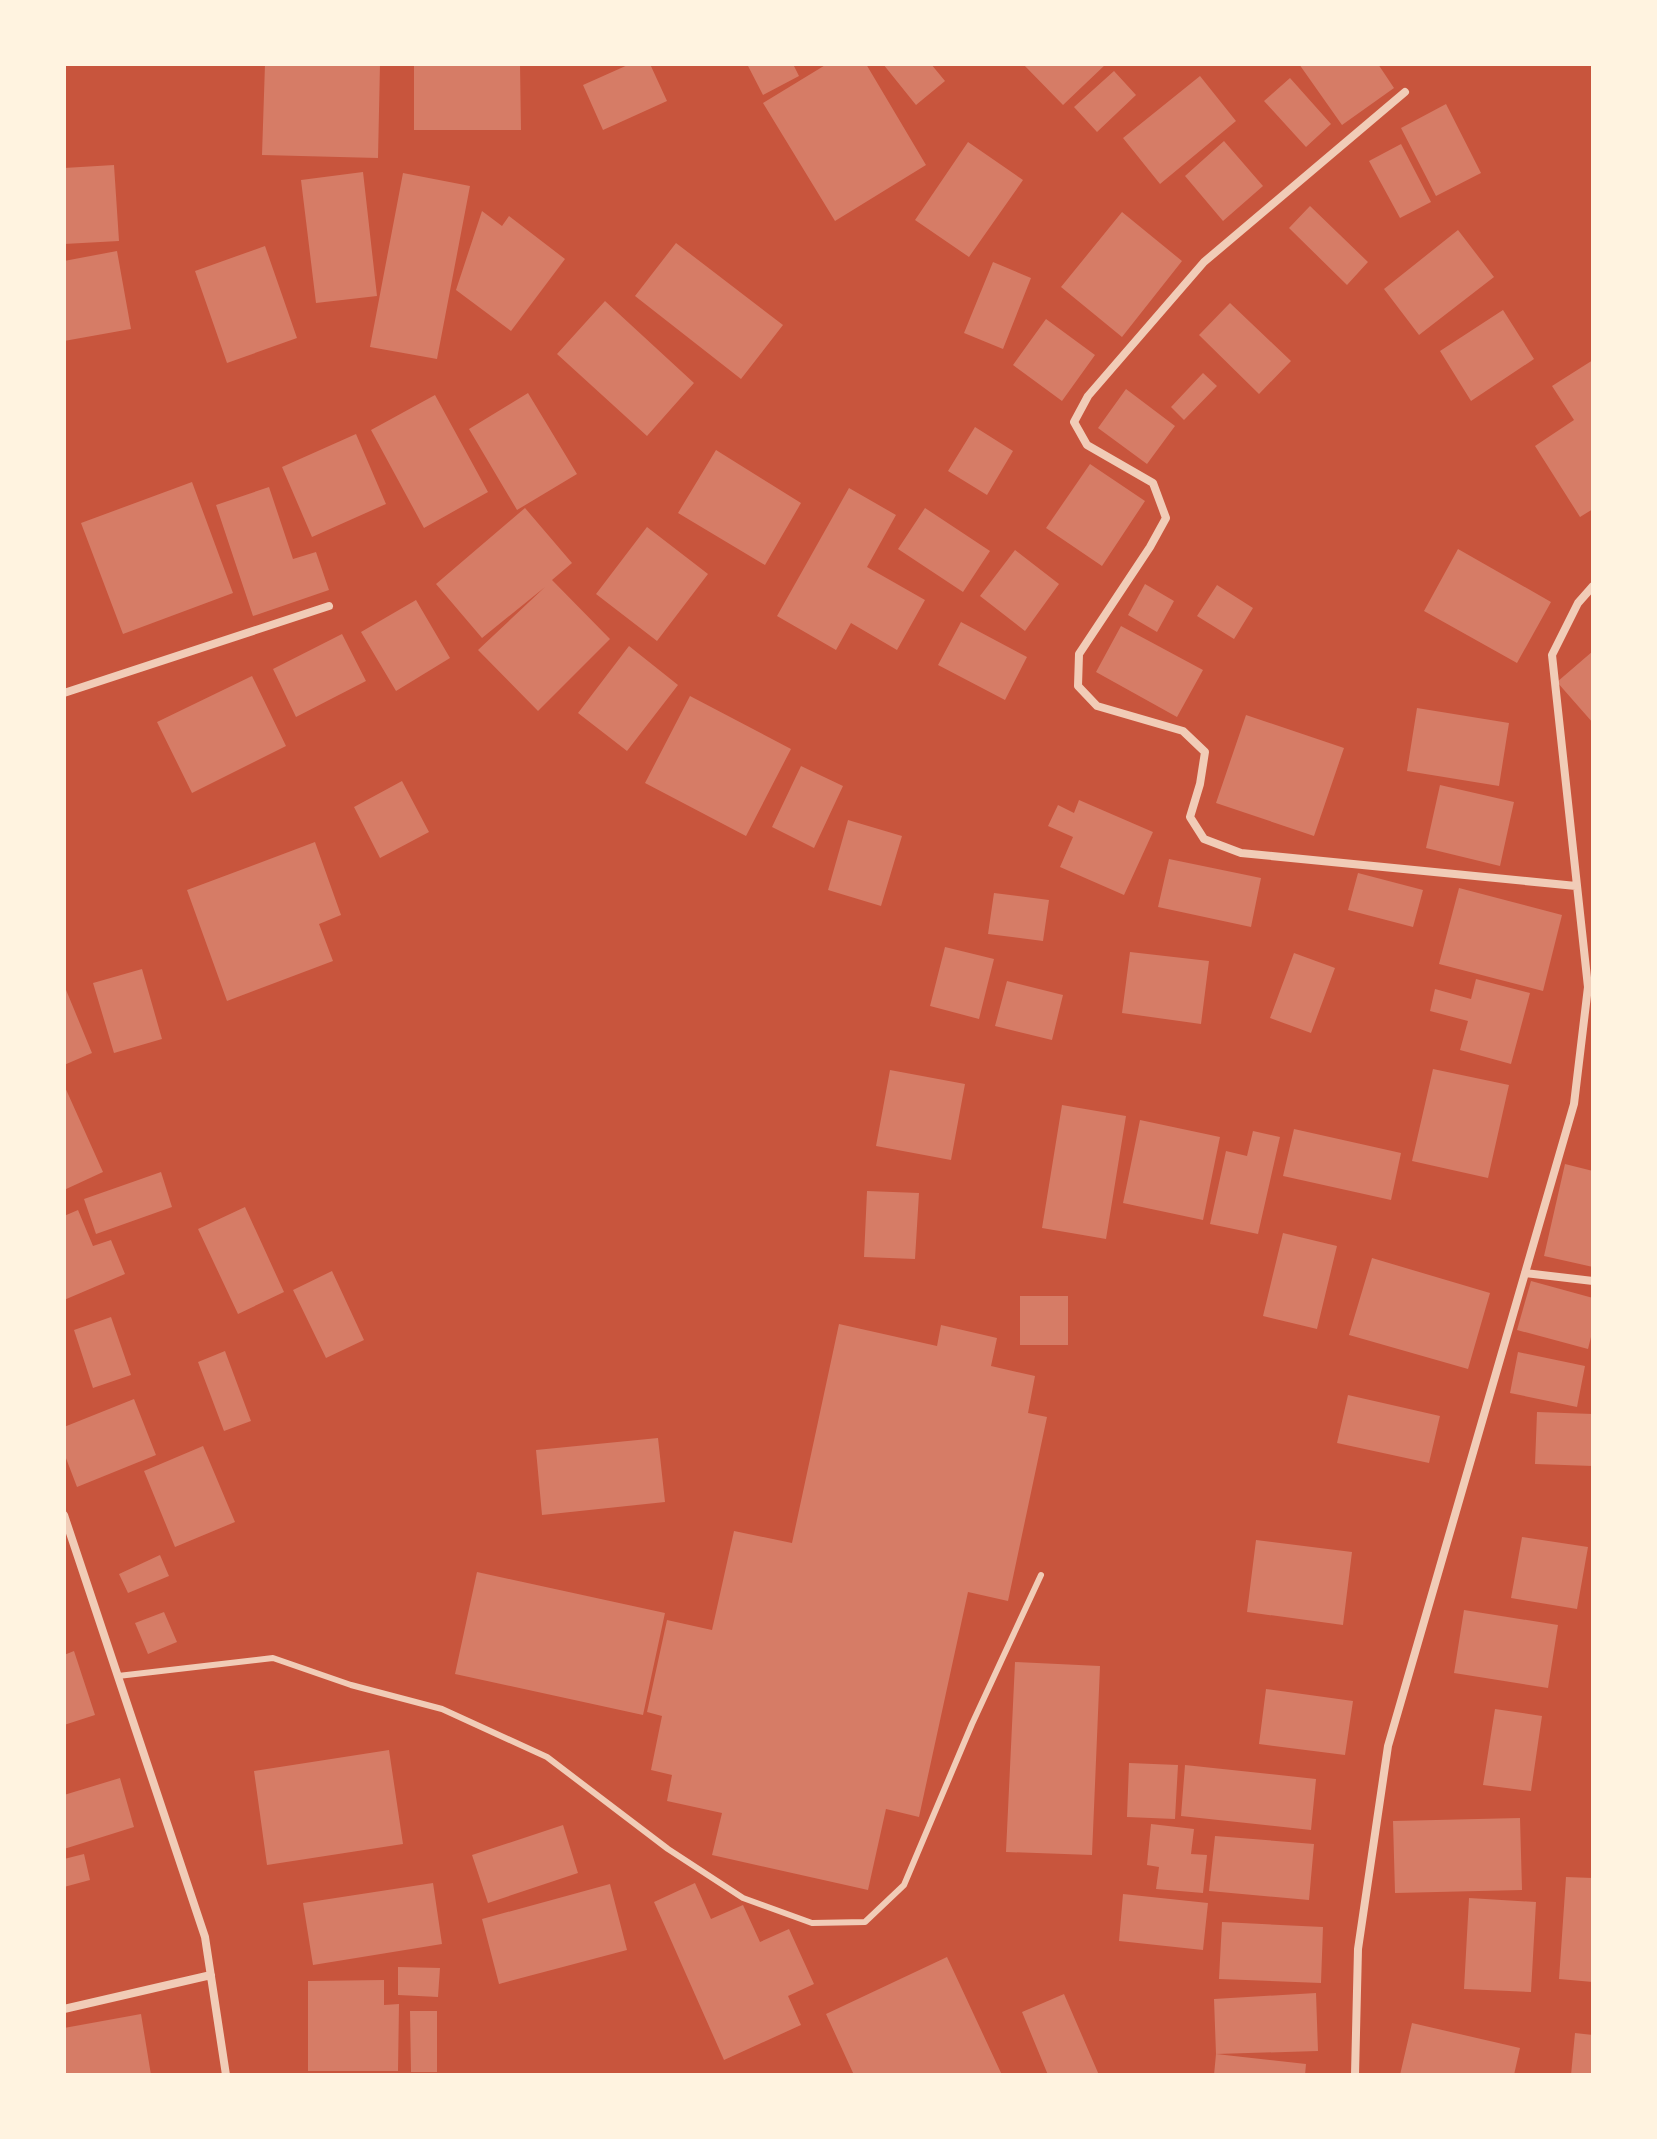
<svg xmlns="http://www.w3.org/2000/svg" width="1657" height="2139" viewBox="0 0 1657 2139" font-family="'Space Grotesk',sans-serif">
	<style>
		.building { fill: #d67c66 }
		.lines { fill: none; stroke-linecap: round; stroke-linejoin: round }
		.service { stroke: #f1ccb7; stroke-width: 6 }
		.minor { stroke: #f1ccb7; stroke-width: 8 }
	</style>
	<rect width="100%" height="100%" fill="#c8553d"/>
	<path class="building" d="M265 64H380L378 158 262 155Z
		M414 64H520L521 130H414Z
		M630 64H650L667 101 603 130 583 85Z
		M747 64H793L799 76 763 95Z
		M827 64H866L926 165 835 221 763 103Z
		M883 64H931L945 81 916 105Z
		M1023 64H1106L1063 105Z
		M1299 64H1378L1394 88 1342 125Z
		M1114 71 1136 95 1097 132 1074 107Z
		M1200 76 1236 121 1160 184 1123 138Z
		M1290 78 1331 124 1306 147 1264 101Z
		M1446 104 1481 173 1436 196 1401 128Z
		M1224 141 1263 186 1223 221 1185 176Z
		M968 142 1023 180 969 257 915 220Z
		M1401 144 1431 202 1400 218 1369 161Z
		M114 165 119 241 64 244V168Z
		M363 172 377 296 316 303 301 180Z
		M403 173 470 186 437 359 370 347Z
		M1310 206 1368 262 1347 285 1289 228Z
		M482 211 502 226 509 216 565 259 511 331 456 290Z
		M1122 212 1182 261 1122 337 1061 287Z
		M1458 230 1494 277 1419 335 1384 289Z
		M676 243 783 325 741 379 635 296Z
		M265 246 297 338 227 363 195 271Z
		M117 251 131 329 64 341V261Z
		M993 262 1031 278 1003 349 964 333Z
		M605 301 694 383 647 436 557 354Z
		M1230 303 1291 361 1259 394 1199 335Z
		M1503 310 1534 359 1471 401 1440 351Z
		M1046 319 1095 355 1062 401 1013 365Z
		M1593 360V509L1580 517 1535 446 1574 420 1552 386Z
		M1203 373 1217 386 1184 420 1171 407Z
		M1126 389 1175 426 1147 464 1098 428Z
		M528 393 577 474 517 510 469 429Z
		M435 395 488 492 424 528 371 430Z
		M975 427 1013 451 987 495 948 471Z
		M356 434 386 504 312 537 282 467Z
		M716 450 801 503 765 565 678 513Z
		M1090 464 1145 501 1102 566 1046 528Z
		M192 482 233 593 123 634 81 523Z
		M269 487 293 559 316 552 329 590 253 616 216 505Z
		M849 488 896 515 867 567 925 600 897 650 851 623 836 650 777 616Z
		M525 508 572 563 552 580 610 639 538 711 478 650 545 587 482 638 436 584Z
		M925 508 990 551 963 592 898 549Z
		M647 527 708 574 657 641 596 594Z
		M1458 549 1551 602 1517 663 1424 611Z
		M1015 550 1059 584 1025 631 980 596Z
		M1145 584 1174 601 1157 632 1128 615Z
		M1217 585 1253 608 1234 639 1197 616Z
		M416 600 450 658 396 691 361 632Z
		M961 622 1027 657 1005 700 938 665Z
		M1121 626 1203 670 1177 717 1096 672Z
		M342 634 366 681 296 717 273 669Z
		M629 646 678 685 627 751 578 713Z
		M1593 651V723L1557 682Z
		M252 676 286 746 192 793 157 722Z
		M690 696 791 749 746 836 645 783Z
		M1417 708 1509 723 1499 786 1407 771Z
		M1246 715 1344 748 1314 836 1216 803Z
		M801 766 843 786 814 848 772 827Z
		M402 781 429 832 380 858 354 807Z
		M1440 785 1514 802 1500 866 1426 848Z
		M1079 800 1153 832 1124 895 1060 867 1073 837 1048 826 1058 805 1074 813Z
		M848 820 902 836 881 906 828 890Z
		M315 842 341 915 319 924 333 961 227 1001 187 890Z
		M1169 859 1261 878 1251 927 1158 907Z
		M1358 873 1423 890 1413 927 1348 910Z
		M1459 888 1562 915 1543 991 1439 964Z
		M994 893 1049 900 1043 941 988 934Z
		M945 947 994 959 979 1019 930 1006Z
		M1130 952 1209 961 1201 1024 1122 1013Z
		M1294 953 1335 968 1311 1033 1270 1018Z
		M142 969 162 1039 114 1053 93 983Z
		M1476 979 1530 993 1511 1064 1460 1050 1468 1021 1430 1011 1435 989 1471 999Z
		M1007 981 1063 995 1052 1040 995 1026Z
		M64 985 92 1053 64 1065Z
		M1433 1069 1509 1085 1488 1178 1412 1161Z
		M890 1070 965 1084 951 1160 876 1146Z
		M64 1085 103 1172 64 1190Z
		M1062 1105 1126 1116 1106 1239 1042 1228Z
		M1140 1120 1220 1137 1203 1220 1123 1203Z
		M1294 1129 1401 1153 1391 1200 1283 1176Z
		M1253 1131 1280 1137 1258 1234 1210 1224 1226 1151 1247 1156Z
		M1565 1164 1593 1171V1267L1544 1256Z
		M161 1172 172 1207 96 1234 84 1199Z
		M867 1191 919 1193 915 1259 864 1257Z
		M245 1207 284 1292 238 1314 198 1229Z
		M78 1210 93 1246 111 1240 125 1274 64 1300V1216Z
		M1283 1233 1337 1246 1317 1329 1263 1316Z
		M1372 1258 1490 1293 1468 1369 1349 1335Z
		M332 1271 364 1340 326 1358 293 1290Z
		M1531 1281 1593 1298V1329L1588 1349 1517 1330Z
		M1020 1296H1068V1345H1020Z
		M111 1317 131 1375 93 1388 74 1330Z
		M839 1324 937 1346 941 1325 997 1338 991 1366 1035 1376 1028 1413 1047 1417 1008 1601 968 1592 919 1817 886 1809 868 1890 712 1855 722 1813 667 1801 672 1775 651 1770 662 1716 647 1712 667 1620 712 1630 734 1531 792 1543Z
		M225 1351 251 1421 224 1431 198 1362Z
		M1518 1352 1585 1366 1577 1407 1510 1393Z
		M1348 1395 1440 1416 1429 1463 1337 1443Z
		M134 1399 156 1455 77 1487 64 1453V1427Z
		M1537 1412 1593 1414V1466L1535 1464Z
		M658 1438 665 1502 542 1515 536 1450Z
		M203 1446 235 1522 175 1547 144 1471Z
		M1522 1537 1588 1547 1577 1609 1511 1598Z
		M1256 1540 1352 1552 1343 1625 1247 1612Z
		M160 1555 169 1576 128 1593 119 1574Z
		M477 1572 665 1613 643 1715 455 1674Z
		M1464 1610 1558 1625 1548 1688 1454 1673Z
		M164 1612 177 1642 148 1654 135 1623Z
		M74 1651 95 1715 64 1725V1655Z
		M1015 1662 1100 1666 1092 1855 1006 1852Z
		M1266 1689 1353 1701 1345 1755 1259 1744Z
		M1495 1709 1542 1716 1531 1791 1483 1785Z
		M389 1750 403 1844 267 1865 254 1771Z
		M1129 1763 1178 1765 1175 1819 1127 1817Z
		M1185 1765 1316 1779 1311 1830 1181 1816Z
		M120 1778 134 1827 64 1849V1795Z
		M1520 1818 1522 1890 1395 1893 1393 1821Z
		M1151 1824 1194 1829 1191 1854 1207 1855 1203 1893 1156 1889 1159 1867 1147 1865Z
		M563 1825 578 1873 488 1903 472 1855Z
		M1215 1836 1314 1844 1309 1900 1209 1891Z
		M84 1854 90 1880 64 1887V1859Z
		M1566 1877 1593 1878V1982L1559 1979Z
		M433 1883 442 1944 313 1965 303 1903Z
		M695 1883 711 1919 743 1905 760 1942 789 1929 814 1984 788 1996 801 2025 724 2060 654 1902Z
		M610 1884 627 1950 499 1984 482 1919Z
		M1123 1894 1208 1903 1203 1950 1119 1941Z
		M1469 1898 1536 1902 1531 1992 1464 1989Z
		M1222 1922 1323 1927 1321 1983 1219 1979Z
		M947 1957 1002 2075H854L826 2014Z
		M398 1967 440 1968 438 1997 398 1995Z
		M384 1980V2005L399 2004 398 2071H308V1981Z
		M1316 1993 1318 2051 1216 2054 1306 2064 1305 2075H1214L1216 2054 1214 1999Z
		M1064 1994 1099 2075H1048L1022 2012Z
		M410 2011H437V2072H411Z
		M141 2014 151 2075H64V2028Z
		M1412 2023 1520 2048 1514 2075H1400Z
		M1575 2033 1593 2035V2075H1571Z"/>
	<g class="lines">
		<path class="service" d="M118 1676 273 1658 351 1685 442 1709 547 1757 668 1849 743 1898 812 1923 865 1922 904 1885 972 1724 1041 1575"/>
		<path class="minor" d="M1405 92 1204 262 1088 396 1074 422 1087 445 1153 483 1166 518 1150 547 1079 654 1078 686 1097 706 1183 731 1205 752 1200 784 1190 817 1204 839 1241 853 1576 886
			M64 693 329 606
			M1525 1273 1593 1281
			M64 1515 205 1937 226 2075
			M64 2009 211 1975
			M1355 2075 1358 1949 1388 1746 1574 1104 1588 987 1552 655 1578 603 1593 586"/>
	</g>
	<rect width="1657" height="2139" fill="none" stroke="#fff3e0" stroke-width="132"/>
</svg>
